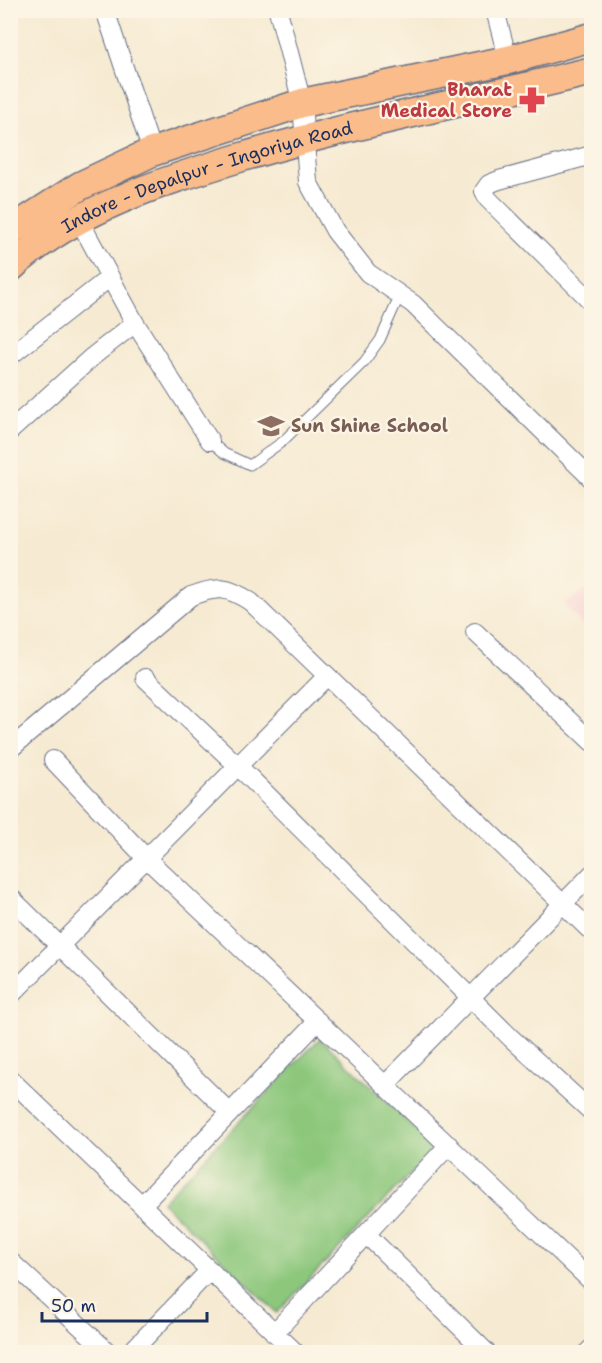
<svg xmlns="http://www.w3.org/2000/svg" width="602" height="1363" viewBox="0 0 602 1363" font-family="'Shantell Sans',sans-serif">
	<style>
		.built { fill: #f7cfd1 }
		.green { fill: #8cc77c; stroke: #547b6d; stroke-width: 1.5 }
		.lines { fill: none; stroke-linecap: round; stroke-linejoin: round }
		.lane-casing { stroke: #687087; stroke-width: 11 }
		.street-casing { stroke: #687087; stroke-width: 20 }
		.primary-casing { stroke: #687087; stroke-width: 31 }
		.lane { stroke: #fff; stroke-width: 9 }
		.street { stroke: #fff; stroke-width: 18 }
		.primary { stroke: #f9bc8a; stroke-width: 28 }
		.labels { text-anchor: middle; dominant-baseline: central; stroke-width: 4.5; stroke-linejoin: round; paint-order: stroke }
		.health-label { font-size: 18px; font-weight: bold; fill: #be3a42; stroke: #fcf5e5; text-anchor: end }
		.street-label { font-size: 18px; fill: #1b2f5e; stroke: #fcf5e5 }
		.education-label { font-size: 18px; font-weight: bold; fill: #785e54; stroke: #fcf5e5; text-anchor: start }
	</style>
	<rect width="100%" height="100%" fill="#fcf5e5"/>
	<filter id="ink" filterUnits="userSpaceOnUse"><feTurbulence type="fractalNoise" baseFrequency=".0167" numOctaves="2"/><feDisplacementMap in="SourceGraphic" scale="12" xChannelSelector="R" yChannelSelector="G"/><feConvolveMatrix kernelMatrix="1 2 1 2 8 2 1 2 1" color-interpolation-filters="sRGB"/></filter>
	<filter id="wash" filterUnits="userSpaceOnUse"><feTurbulence type="fractalNoise" baseFrequency=".008" numOctaves="4" result="noise"/><feDisplacementMap in="SourceGraphic" scale="24" xChannelSelector="R" yChannelSelector="G"/><feGaussianBlur stdDeviation="1.35" result="paint"/><feColorMatrix in="noise" values="0 0 0 0 0 0 0 0 0 0 0 0 0 0 0 0 0 1.4 0 .05"/><feComposite in="paint" operator="in"/></filter>
	<g filter="url(#wash)">
		<rect width="100%" height="100%" fill="#f6ead2"/>
		<path class="built" d="M591 586V635L564 604Z"/>
		<path class="green" d="M320 1038 435 1148 277 1313 162 1202Z"/>
	</g>
	<g filter="url(#ink)">
		<g class="lines">
			<g class="lane-casing">
				<path id="lane" d="M210 441 224 453 250 465 282 442 364 362 380 340 400 295"/>
			</g>
			<g class="street-casing">
				<path id="street" d="M105 10 152 152
					M278 10 302 103 308 182 335 231 368 273 413 304 592 479
					M495 10 508 60
					M592 155 499 180 489 184 484 191 488 199 592 302
					M79 220 135 323 210 441
					M10 356 109 278
					M10 431 92 357 135 323
					M475 632 592 742
					M145 678 239 767 511 1038 592 1112
					M10 749 191 596C217 586 227 586 251 602L592 932
					M53 760 147 859 592 1282
					M10 897 230 1113
					M10 996 327 676
					M10 1079 295 1352
					M386 1084 592 874
					M142 1205 318 1021
					M366 1234 486 1352
					M10 1261 108 1352
					M274 1333 449 1145
					M131 1352 210 1270
					M588 1352 592 1348"/>
			</g>
			<g class="primary-casing">
				<g id="primary">
					<path d="M10 231 80 186 152 152 302 103 508 60 592 37"/>
					<path id="s1" d="M10 268C74 209 161 182 242 157 357 123 475 100 592 71"/>
				</g>
			</g>
			<use href="#lane" class="lane"/>
			<use href="#street" class="street"/>
			<use href="#primary" class="primary"/>
		</g>
	</g>
	<defs>
		<g id="pharmacy-bare" transform="scale(2.07)"><path d="M-2-6h4v4h4v4h-4v4h-4v-4h-4v-4h4Z" fill="#e0444e" stroke="#fcf5e5" stroke-width="2.5" paint-order="stroke"/></g>
		<g id="school-bare" transform="scale(2.07)"><path d="M0-5L7-2L0 1L-7-2ZM-4 1L0 2.5L4 1V4Q0 6-4 4Z" fill="#8d6e63" stroke="#fcf5e5" stroke-width="2.5" paint-order="stroke"/></g>
	</defs>
	<g fill-rule="evenodd">
		<use href="#pharmacy-bare" x="532" y="100"/>
		<use href="#school-bare" x="271" y="426"/>
	</g>
	<g class="labels">
		<g class="health-label">
			<text x="512" y="90">Bharat<tspan x="512" dy="21">Medical Store</tspan></text>
		</g>
		<g class="street-label">
			<text stroke="none"><textPath href="#s1" startOffset="220">Indore - Depalpur - Ingoriya Road</textPath></text>
		</g>
		<g class="education-label">
			<text x="291" y="426">Sun Shine School</text>
		</g>
	</g>
	<rect width="602" height="1363" fill="none" stroke="#fcf5e5" stroke-width="36"/>
	<path d="M42 1312v9h165v-9" fill="none" stroke="#1b2f5e" stroke-width="3"/>
	<text x="51" y="1312" font-size="18" fill="#1b2f5e" stroke="#fcf5e5" stroke-width="4.5" paint-order="stroke">50 m</text>
</svg>
